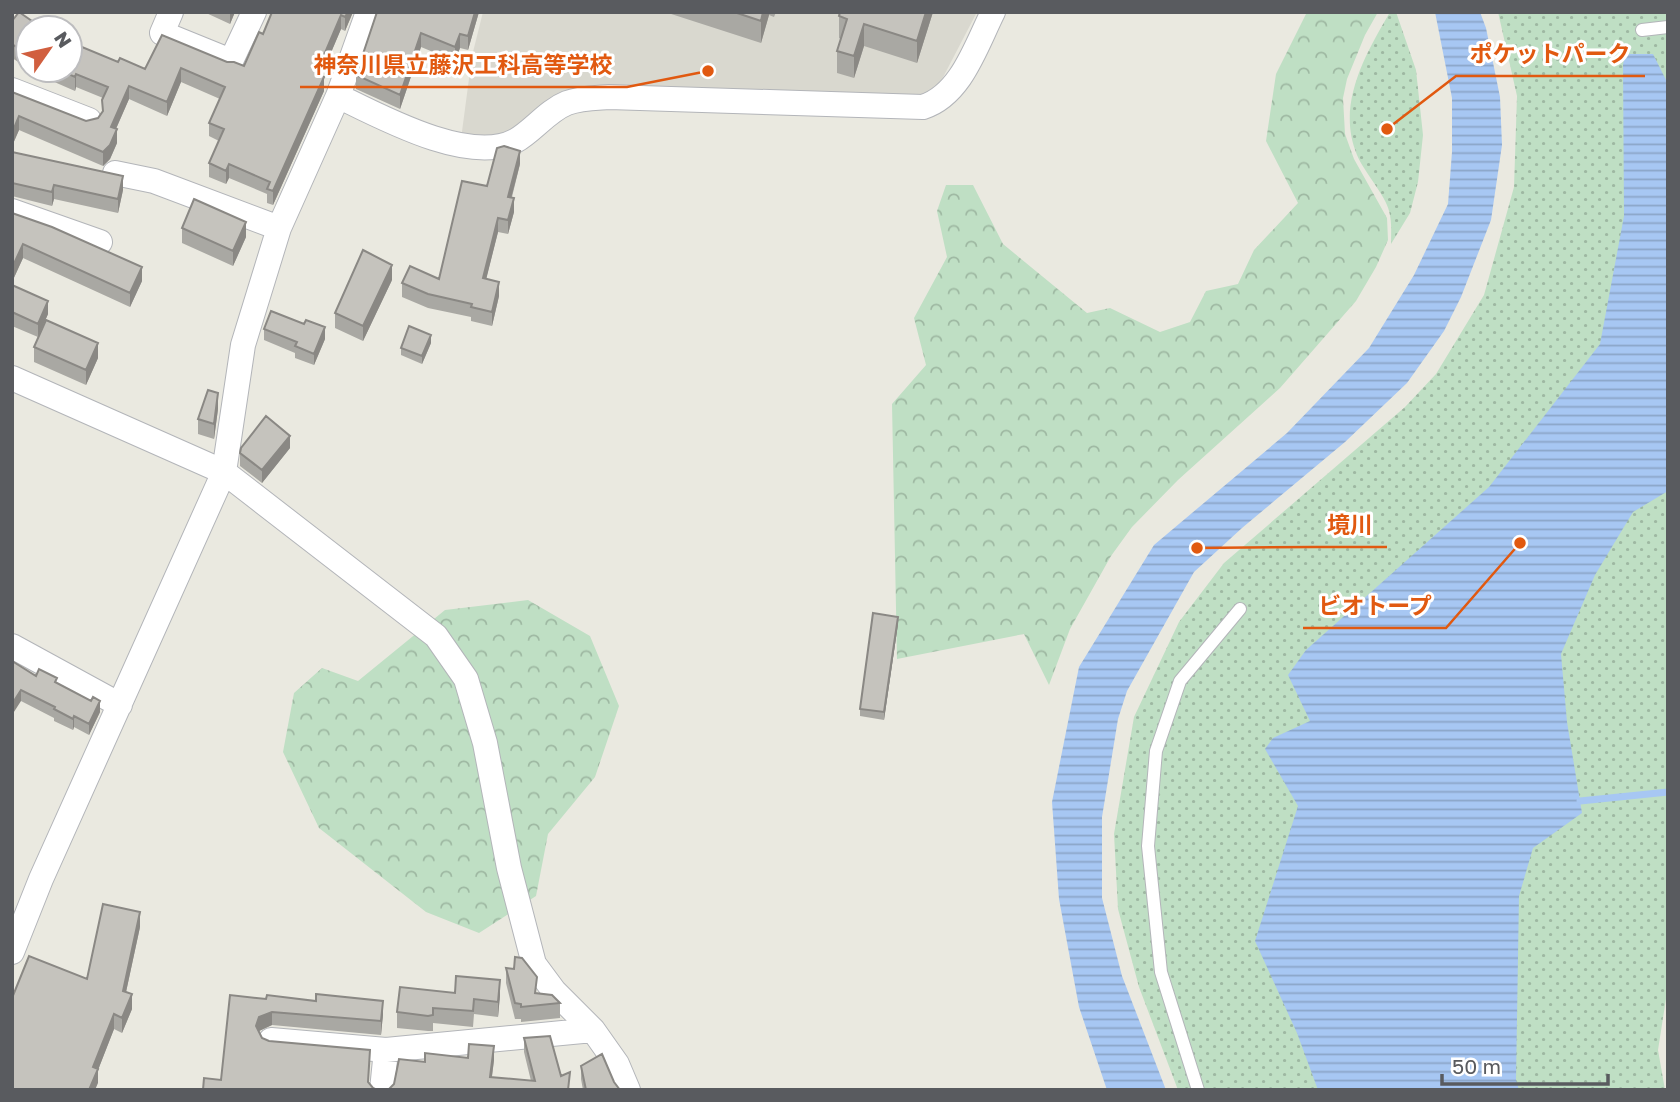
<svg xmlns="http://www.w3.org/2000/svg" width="1680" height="1102" viewBox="0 0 1680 1102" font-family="'Golos Text','Noto Sans JP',sans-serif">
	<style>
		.education { fill: #d9d8cf }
		.grass { fill: url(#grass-dots) }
		.forest { fill: url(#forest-crowns) }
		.water { fill: url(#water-rules) }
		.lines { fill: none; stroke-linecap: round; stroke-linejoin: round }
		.stream { stroke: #a7c7f3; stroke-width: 7 }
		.service-casing { stroke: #b3b5b9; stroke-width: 14 }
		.minor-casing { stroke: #b3b5b9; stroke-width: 26 }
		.service { stroke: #fff; stroke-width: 12 }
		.minor { stroke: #fff; stroke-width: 24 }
		.wall { fill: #a9a8a3 }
		.shaded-wall { fill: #8a8884 }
		.building { fill: #c5c3bd; stroke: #8a8884; stroke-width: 2 }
		.leader { fill: none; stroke: #e15910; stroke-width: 2.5 }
		.callout-dot { fill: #e15910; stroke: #fff; stroke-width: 2.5 }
		.callout-label { font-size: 23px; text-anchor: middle; font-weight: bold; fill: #e15910; stroke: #fff; stroke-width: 6; stroke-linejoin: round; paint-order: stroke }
	</style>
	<defs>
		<pattern id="grass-dots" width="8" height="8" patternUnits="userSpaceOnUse" patternTransform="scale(1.75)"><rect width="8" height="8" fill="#bfdfc4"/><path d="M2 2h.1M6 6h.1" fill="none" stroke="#9eb8a2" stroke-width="1.8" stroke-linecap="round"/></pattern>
		<pattern id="forest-crowns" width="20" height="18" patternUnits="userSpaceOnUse" patternTransform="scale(1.75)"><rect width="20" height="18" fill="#bfdfc4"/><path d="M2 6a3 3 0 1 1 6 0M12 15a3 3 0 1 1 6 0" fill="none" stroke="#9eb8a2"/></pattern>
		<pattern id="water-rules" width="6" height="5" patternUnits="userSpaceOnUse" patternTransform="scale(1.75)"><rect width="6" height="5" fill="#a7c7f3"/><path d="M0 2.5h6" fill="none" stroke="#8ba5c8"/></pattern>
	</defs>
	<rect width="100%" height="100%" fill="#eae9e0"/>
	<path class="education" d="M483 12H977L939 85 927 94 914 96 617 90 526 120 499 138 461 139 472 56Z"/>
	<path class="grass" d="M1390 12H1396L1416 70 1423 135 1418 182 1410 213 1391 244C1391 234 1392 221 1389 211 1386 196 1364 172 1357 155 1336 105 1365 55 1390 12Z
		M1498 12H1668V986L1658 1050 1665 1090H1178L1139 987 1118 909 1114 834 1134 717 1179 622 1224 563 1405 407 1436 374 1484 295 1514 187 1517 96Z"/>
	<path class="forest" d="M1307 12H1378L1365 35 1347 79 1343 98 1345 134 1354 159 1387 218 1388 240 1376 267 1356 301 1280 388 1178 480 1132 527 1111 556 1070 629 1049 685 1024 634 897 659 892 404 926 365 914 318 947 257 937 211 946 185H973L1003 244 1087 313 1110 308 1160 332 1190 322 1206 291 1238 284 1254 250 1298 203 1266 141 1276 74Z
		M528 600 590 636 619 706 595 777 548 834 536 896 479 933 426 912 319 828 283 752 294 693 322 668 358 681 445 610Z"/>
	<path class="water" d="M1435 12H1480L1486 28 1500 97 1502 145 1491 220 1461 297 1444 331 1407 383 1345 442 1242 528 1194 572 1127 691 1118 719 1102 817V898L1122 976 1166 1090H1107L1079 1007 1059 899 1052 802 1079 667 1154 545 1287 433 1369 348 1414 275 1448 204 1452 152V98Z
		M1629 54H1653L1668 84V491L1633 512 1595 575 1561 654 1567 722 1582 813 1533 848 1519 896 1516 1080 1519 1090H1318L1297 1033 1255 941 1298 806 1265 749 1273 738 1310 721 1288 675 1306 650 1489 487 1600 344 1624 216 1623 65 1624 59Z"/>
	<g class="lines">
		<path class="stream" d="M1580 801 1668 792"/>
		<g class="service-casing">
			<path id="service" d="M1642 30 1668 27
				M1198 1090 1161 972 1148 846 1156 751 1180 681 1240 609"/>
		</g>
		<g class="minor-casing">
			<path id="minor" d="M171 12 162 33 231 61 254 12
				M12 90 89 120
				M338 96C381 117 469 165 515 141 533 131 547 111 567 103 580 98 595 98 609 97L923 107C961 95 976 46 993 12
				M115 173 154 181 279 228
				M12 211 100 242
				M12 378 224 472 436 636 466 679 485 743 509 868 534 964 554 991 593 1030 617 1064 628 1090
				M12 646 120 705
				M12 952 41 879 224 472 243 345 279 228 338 96 368 12
				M271 1040 386 1050 593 1030
				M382 1090 386 1050"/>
		</g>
		<use href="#service" class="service"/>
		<use href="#minor" class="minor"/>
	</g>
	<path class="wall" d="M204 12H235L230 24Z
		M353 12 345 31 341 29 321 76 324 91 273 205 267 203V194L229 178 226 184 209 177V163L219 141 209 136V123L220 99 181 82 167 116 129 99 116 129 117 143 110 159 103 166 19 130 12 146V92L86 121 98 118 102 112 103 98 76 87 75 91 36 74 30 70H70L118 62 145 69 227 62 244 66 263 34Z
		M377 12H479L468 50 460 48 455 61 421 47 400 109 356 89V75Z
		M665 12H776L774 17 769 15 761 43Z
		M840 12H933L917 63 864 46 854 78 837 73V51L841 39 839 38V16Z
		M12 21 28 28V68L12 58Z
		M12 152 123 190 118 213 54 199 52 206 12 196Z
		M520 164 512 197 514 212 508 234 498 232 486 279 499 296 492 326 471 321V317L428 308 402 297V283L439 279 487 186Z
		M12 213 142 281 130 307 23 258 12 282Z
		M182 228 246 237 233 266 182 243Z
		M392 280 363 341 335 328V313Z
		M12 285 48 314 38 337 12 326Z
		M304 324 325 339 314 365 295 358V353L264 340V329Z
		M431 343 422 364 401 355V348Z
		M34 347 98 358 86 385 34 362Z
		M218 409 214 439 198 434V419Z
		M290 448 262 483 240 466V453Z
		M898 624 884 720 860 716V709Z
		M12 661 36 676 57 683 100 712 89 735 74 727 73 730 54 721V718L21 701Z
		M140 927 126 992 132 1009 122 1033 114 1029 98 1070V1083L87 979Z
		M506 968 537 993 560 1003V1018L521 1022V1019H515L506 983Z
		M455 993 500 995 498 1017 474 1014 473 1027 433 1023V1031H428L397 1028V1012Z
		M230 995 383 1014 381 1035 272 1025 259 1031 262 1038 269 1041 370 1064 221 1080Z
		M524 1038 561 1076 569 1090H388L425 1062 468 1058 494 1060 492 1077 531 1081 524 1052Z
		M581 1066 614 1082 620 1090H583L581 1079Z"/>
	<path class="shaded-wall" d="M230 12H235L230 24Z
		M348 12H353L345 31V17Z
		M475 12H479L468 50V36Z
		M763 12H769V15L761 43V21Z
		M926 12H933L917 63V41Z
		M341 15V29L316 88V74Z
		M864 24V46L854 78V56Z
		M421 33V47L400 109V95Z
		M460 34V48L455 61V47Z
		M181 68V82L167 116V102Z
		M76 74V87L75 91V77Z
		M324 77V91L273 205V191Z
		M129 86V99L111 140V127Z
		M19 116V130L12 146V133Z
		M117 129V143L110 159 103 166V152Z
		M520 151V164L508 210V197Z
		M229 164V178L226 184V171Z
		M123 176V190L118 213V199Z
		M54 185V199L52 206V192Z
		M514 198V212L508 234V220Z
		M498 218V232L483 292V278Z
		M246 222V237L233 266V251Z
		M23 244V258L12 282V268Z
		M392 265V280L363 341V326Z
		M142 267V281L130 307V293Z
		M499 282V296L492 326V312Z
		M48 301V314L38 337V324Z
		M325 327V339L314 365V354Z
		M431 335V343L422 364V356Z
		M98 343V358L86 385V370Z
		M218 393V409L214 439V424Z
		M290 436V448L262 483V470Z
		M898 617V624L884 720V712Z
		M21 690V701L12 715V704Z
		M100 701V712L89 735V724Z
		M74 716V727L73 730V719Z
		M140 912V927L123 1006V991Z
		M500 980V995L498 1017V1002Z
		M132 994V1009L122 1033V1018Z
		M383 1001V1014L381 1035V1021Z
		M272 1012V1025L259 1031 256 1039V1026L259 1017Z
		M114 1014V1029L98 1070V1083L95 1090H89L93 1067Z
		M494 1046V1060L490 1090V1077Z"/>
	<path class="building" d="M19 12 42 28H28V55L12 44V21Z
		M272 12H348L345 17 341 15 316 74 324 77 273 191 267 189 270 182 229 164 226 171 209 163 224 129 209 123 225 87 181 68 167 102 129 86 111 127 117 129 110 145 103 152 19 116 12 133V92L86 121 98 118 103 111 102 100 108 87 76 74 75 77 59 70H70V42L118 62 120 58 145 69 162 35 227 62H234L244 66 259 32 263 34Z
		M377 12H475L468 36 460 34 455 47 421 33 400 95 356 75Z
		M734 12H763L761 21Z
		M840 12H926L917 41 864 24 854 56 837 51 847 19 839 16Z
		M504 146 520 151 508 197 514 198 508 220 498 218 483 278 499 282 492 312 471 307 472 304 428 294 402 283 410 266 439 279 462 181 487 186 497 148Z
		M12 152 123 176 118 199 54 185 52 192 12 183Z
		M194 199 246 222 233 251 182 228Z
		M12 213 52 227 142 267 130 293 23 244 12 268Z
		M363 250 392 265 363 326 335 313Z
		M12 285 48 301 38 324 12 312Z
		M271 311 304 324 306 320 325 327 314 354 295 346 297 342 264 329Z
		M46 320 98 343 86 370 34 347Z
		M409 326 431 335 422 356 401 348Z
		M208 390 218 393 214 424 198 419Z
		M266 416 290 436 262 470 240 453 241 448Z
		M873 613 898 617 884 712 860 709Z
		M12 661 36 676 39 669 57 678 55 682 91 701 93 697 100 701 89 724 74 716 73 719 54 709 55 707 21 690 12 704Z
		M103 904 140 912 123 991 132 994 122 1018 114 1014 93 1067 98 1069 89 1090H12V998L29 956 87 979Z
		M515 957 522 958 537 977 535 993 552 995 560 1003 521 1007V1004L515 1003 506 968 514 969Z
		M456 976 500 980 498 1002 474 999 473 1011 433 1008V1015L428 1016 397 1012 400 987 455 993Z
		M316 994 383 1001 381 1021 272 1012 259 1017 256 1026 262 1038 269 1041 370 1050 368 1082 373 1088 377 1090H203L204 1078 221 1080 230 995 266 999 267 995 316 1001Z
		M550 1036 561 1076 570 1072 568 1090H388L394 1084 399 1059 425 1062V1053L468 1058 469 1044 494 1046 490 1077 535 1081 524 1038Z
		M602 1054 614 1082 620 1090H586L581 1066Z"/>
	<path class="leader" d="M1387 129L1456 76H1645M708 71L627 87H300M1197 548L1313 547H1387M1520 543L1446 628H1303"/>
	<g class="callout-dot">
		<circle cx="1387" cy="129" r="7"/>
		<circle cx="708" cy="71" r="7"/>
		<circle cx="1197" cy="548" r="7"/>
		<circle cx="1520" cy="543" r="7"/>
	</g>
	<g class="callout-label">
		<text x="1550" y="62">ポケットパーク</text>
		<text x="463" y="73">神奈川県立藤沢工科高等学校</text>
		<text x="1350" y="533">境川</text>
		<text x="1375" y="614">ビオトープ</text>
	</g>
	<rect width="1680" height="1102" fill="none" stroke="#595b5f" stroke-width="28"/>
	<g transform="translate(49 49) rotate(56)"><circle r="33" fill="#ffffff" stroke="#bdbdbf" stroke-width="2"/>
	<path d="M0-5L12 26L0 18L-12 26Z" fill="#d15f3f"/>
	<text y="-10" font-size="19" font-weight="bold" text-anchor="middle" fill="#595b5f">N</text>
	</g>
	<path d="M1442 1074v10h166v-10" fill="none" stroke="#595b5f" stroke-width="3.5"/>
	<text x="1452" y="1074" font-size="21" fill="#595b5f" stroke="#ffffff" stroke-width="5" paint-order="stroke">50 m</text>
</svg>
